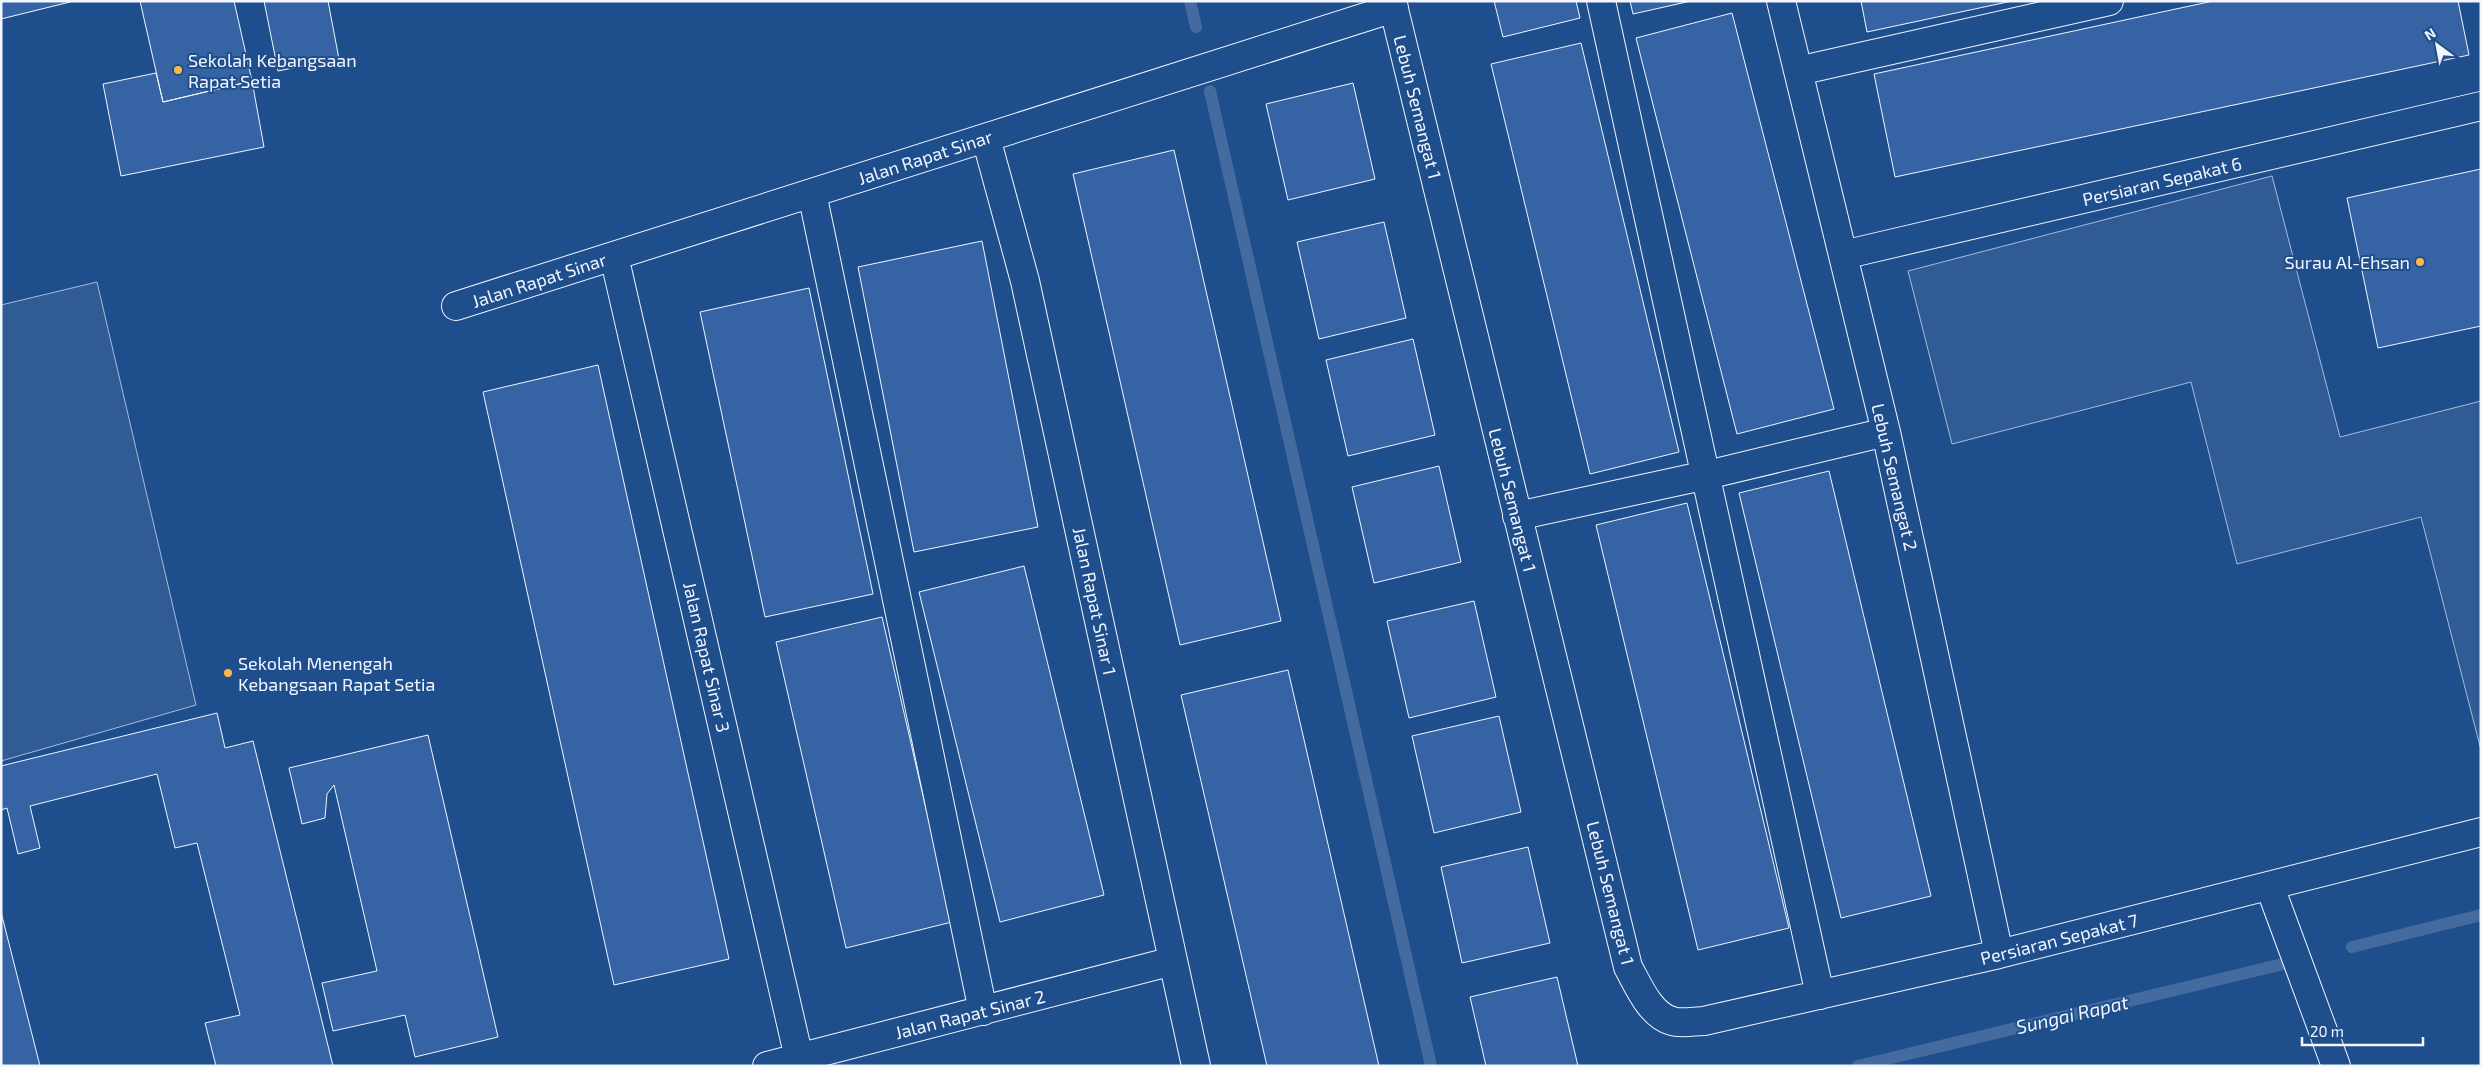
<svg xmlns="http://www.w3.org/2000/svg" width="2482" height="1067" viewBox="0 0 2482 1067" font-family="'Exo 2',sans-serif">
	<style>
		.built { fill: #305b95; stroke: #a8bbd7 }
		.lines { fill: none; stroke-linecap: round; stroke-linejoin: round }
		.stream { stroke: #446ba0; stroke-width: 12 }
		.building { fill: #3563a3; stroke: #f2f6ff }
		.minor-casing { stroke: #f2f6ff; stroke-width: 30 }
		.minor { stroke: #1f4e8c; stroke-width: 28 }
		.poi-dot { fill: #ffb74d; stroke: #1f4e8c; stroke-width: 2 }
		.labels { text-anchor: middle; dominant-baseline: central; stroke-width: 4; stroke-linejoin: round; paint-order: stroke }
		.poi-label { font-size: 18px; fill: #f2f6ff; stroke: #1f4e8c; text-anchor: start }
		.street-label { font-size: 18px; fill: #f2f6ff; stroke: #1f4e8c }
		.water-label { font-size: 19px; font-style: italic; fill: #f2f6ff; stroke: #1f4e8c }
	</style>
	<rect width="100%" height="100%" fill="#1f4e8c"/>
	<path class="built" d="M2272 176 2340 437 2481 401V750L2421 517 2237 564 2191 382 1952 444 1908 271Z
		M97 282 196 705 1 761V305Z"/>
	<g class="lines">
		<path class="stream" d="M1190 1 1196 27
			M1210 91 1431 1066
			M2352 947 2481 915
			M1858 1066 2287 963"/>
	</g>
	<path class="building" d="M1 1H74L1 19Z
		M140 1H234L252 81 163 102Z
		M264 1H328L339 59 278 71Z
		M1494 1H1576L1580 18 1503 37Z
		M1630 1H1691L1633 14Z
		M1861 1H2012L1867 32Z
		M2213 1H2458L2469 55 1895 177 1874 74Z
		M1732 13 1834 409 1737 434 1636 38Z
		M1581 43 1679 452 1590 474 1491 64Z
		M156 73 163 102 252 81 264 147 121 176 103 84Z
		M1353 83 1375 179 1288 200 1266 104Z
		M1174 150 1281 621 1180 645 1073 174Z
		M2481 169V326L2378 348 2347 198Z
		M1384 222 1406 318 1319 339 1297 242Z
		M982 241 1038 527 914 552 858 267Z
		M809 288 873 594 765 617 700 312Z
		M1413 339 1435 435 1348 456 1326 360Z
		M598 365 729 959 614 985 483 392Z
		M1439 466 1461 562 1374 583 1352 487Z
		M1829 471 1931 896 1841 918 1739 493Z
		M1687 503 1789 928 1698 950 1596 525Z
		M1024 566 1104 895 1000 922 919 592Z
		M1474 601 1496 697 1409 718 1387 621Z
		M882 617 952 922 846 948 776 642Z
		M1288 670 1379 1066H1267L1181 695Z
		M217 713 225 748 253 741 333 1066H216L205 1023 240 1015 197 843 175 848 157 774 30 806 40 848 18 854 7 808 1 810V766Z
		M1499 716 1521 812 1434 833 1412 736Z
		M428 735 498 1037 415 1057 405 1015 333 1031 322 983 377 971 334 785 327 794 325 818 302 824 289 768Z
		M1528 847 1550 943 1462 963 1441 867Z
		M1 912 40 1066H1Z
		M1557 977 1578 1066H1486L1470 997Z"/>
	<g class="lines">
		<g class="minor-casing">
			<path id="minor" d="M1392 1 1628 967C1638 985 1650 1015 1672 1021 1681 1024 1695 1021 1704 1021L1999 954 2481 832
				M1601 1 1820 995
				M1781 1 1886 432 1999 954
				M1798 71 2109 1
				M986 138 1025 281 1196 1066
				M812 193 983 1011
				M1843 255 2481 106
				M614 256 799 1058
				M456 306 1394 8
				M1517 516 1707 475 1886 432
				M2270 887 2336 1066
				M767 1066 1173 961"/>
		</g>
		<use href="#minor" class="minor"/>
	</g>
	<g class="poi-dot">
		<circle cx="178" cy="70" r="5"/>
		<circle cx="2420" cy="262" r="5"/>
		<circle cx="228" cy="673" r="5"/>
	</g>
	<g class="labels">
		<g class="poi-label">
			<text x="188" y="60">Sekolah Kebangsaan<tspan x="188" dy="21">Rapat Setia</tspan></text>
			<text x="2410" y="262" text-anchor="end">Surau Al-Ehsan</text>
			<text x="238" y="663">Sekolah Menengah<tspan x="238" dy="21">Kebangsaan Rapat Setia</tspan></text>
		</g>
		<g class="street-label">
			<text transform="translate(1418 107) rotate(76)">Lebuh Semangat 1</text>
			<text transform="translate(925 157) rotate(-18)">Jalan Rapat Sinar</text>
			<text transform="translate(2162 181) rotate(-13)">Persiaran Sepakat 6</text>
			<text transform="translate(539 280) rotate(-18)">Jalan Rapat Sinar</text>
			<text transform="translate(1895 477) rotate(77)">Lebuh Semangat 2</text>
			<text transform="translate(1513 500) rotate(76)">Lebuh Semangat 1</text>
			<text transform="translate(1095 601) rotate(78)">Jalan Rapat Sinar 1</text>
			<text transform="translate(707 657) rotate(77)">Jalan Rapat Sinar 3</text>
			<text transform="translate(1611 893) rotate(76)">Lebuh Semangat 1</text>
			<text transform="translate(2059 939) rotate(-14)">Persiaran Sepakat 7</text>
			<text transform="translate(970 1014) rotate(-14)">Jalan Rapat Sinar 2</text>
		</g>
		<g class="water-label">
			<text transform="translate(2072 1014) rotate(-13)">Sungai Rapat</text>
		</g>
	</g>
	<rect width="2482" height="1067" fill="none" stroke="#f2f6ff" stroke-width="5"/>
	<g transform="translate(2437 45) rotate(328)" stroke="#1f4e8c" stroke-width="4" paint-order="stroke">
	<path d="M0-4L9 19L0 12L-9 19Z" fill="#f2f6ff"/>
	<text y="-8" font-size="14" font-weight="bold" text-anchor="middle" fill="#f2f6ff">N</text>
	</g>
	<path d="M2302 1037v8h121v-8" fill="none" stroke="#f2f6ff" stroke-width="2.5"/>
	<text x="2310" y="1037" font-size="15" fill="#f2f6ff" stroke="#1f4e8c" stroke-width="4" paint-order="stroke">20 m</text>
</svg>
